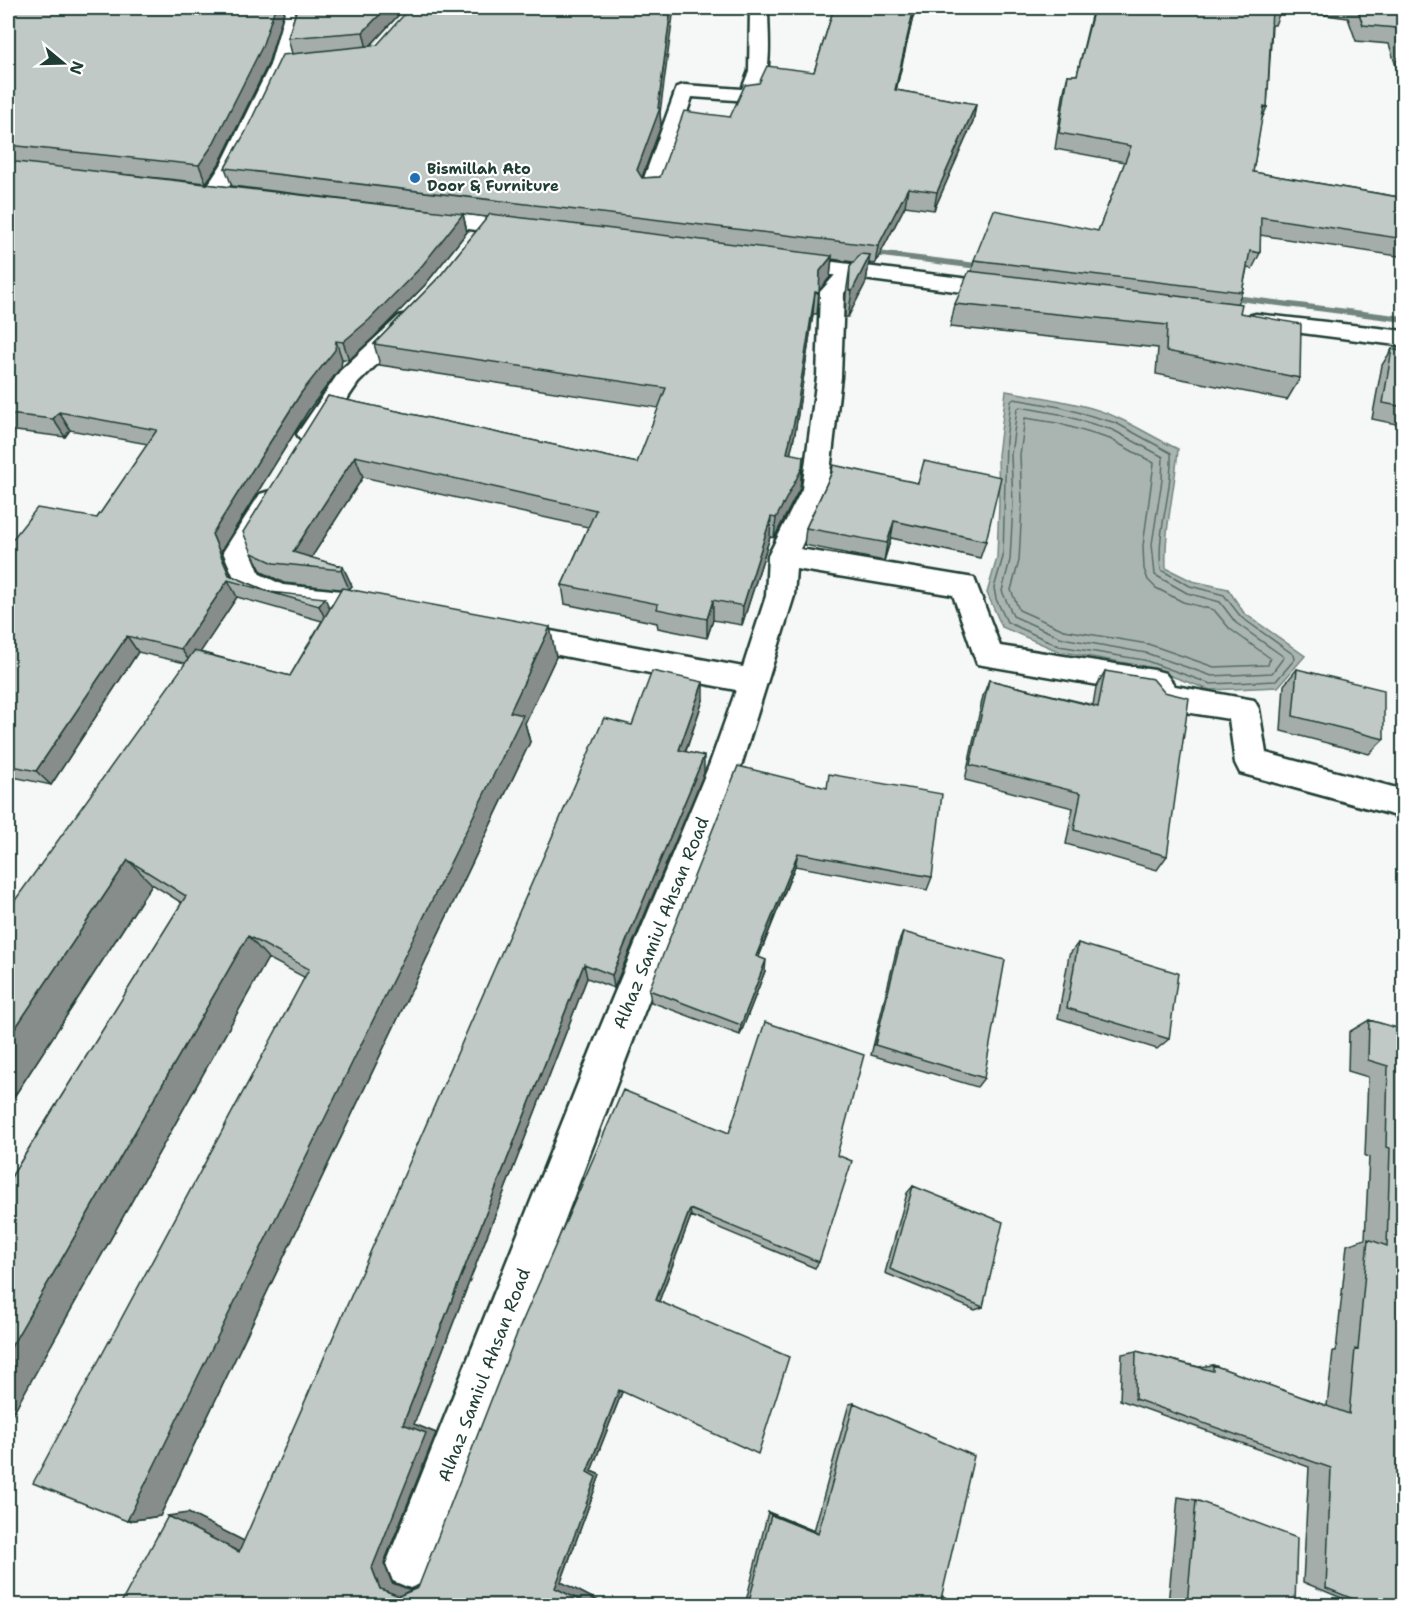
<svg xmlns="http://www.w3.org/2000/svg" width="1411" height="1613" viewBox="0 0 1411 1613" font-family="'Shantell Sans',sans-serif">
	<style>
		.water { fill: #aab5b1; stroke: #72857f; stroke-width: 1.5 }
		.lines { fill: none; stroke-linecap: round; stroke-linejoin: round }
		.shore { stroke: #576d66; stroke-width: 1.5 }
		.stream { fill: #72857f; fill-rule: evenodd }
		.street-casing { stroke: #1f3d34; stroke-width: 5 }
		.secondary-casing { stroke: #1f3d34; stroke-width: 5 }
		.street { fill: #fff; fill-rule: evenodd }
		.secondary { fill: #fff; fill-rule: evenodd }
		.wall { fill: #a5adaa; stroke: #1f3d34; stroke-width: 1.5; fill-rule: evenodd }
		.shaded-wall { fill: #868d8b; stroke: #1f3d34; stroke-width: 1.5 }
		.building { fill: #c0c9c6; stroke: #1f3d34; stroke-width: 1.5 }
		.poi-dot { fill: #1f6fb2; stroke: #fff; stroke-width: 2 }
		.labels { text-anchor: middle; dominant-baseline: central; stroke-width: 4.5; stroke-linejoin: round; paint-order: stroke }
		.far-poi-label { font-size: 15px; font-weight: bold; fill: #1f3d34; stroke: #fff; text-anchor: start }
		.street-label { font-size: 18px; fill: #1f3d34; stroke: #fff }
	</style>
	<rect width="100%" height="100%" fill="#f6f7f7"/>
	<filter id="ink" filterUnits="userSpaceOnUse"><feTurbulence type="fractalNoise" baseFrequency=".0167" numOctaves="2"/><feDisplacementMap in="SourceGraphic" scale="12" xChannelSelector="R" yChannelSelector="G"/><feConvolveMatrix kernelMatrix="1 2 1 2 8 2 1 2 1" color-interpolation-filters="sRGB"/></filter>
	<g filter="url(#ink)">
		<path class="water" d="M1006 391C1039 397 1091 404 1120 419 1140 428 1158 440 1178 449 1175 489 1164 528 1166 568L1192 581 1228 589 1244 613 1305 656 1278 687 1210 690 1143 666 1058 651 1002 627 987 593 997 558 999 503 998 455Z"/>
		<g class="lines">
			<path class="shore" d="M1014 399 1060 407 1116 423 1171 453C1173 493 1156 530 1161 570L1190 586 1224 595 1241 617 1294 655 1295 659 1276 681 1211 684 1144 660 1059 646 1007 622 996 599 994 588 1003 557 1006 440 1011 401Z
				M1020 407 1059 414 1113 430 1163 457 1162 480 1152 544 1155 575 1187 593 1220 602 1236 623 1284 657 1272 673 1212 676 1146 653 1062 638 1013 616 1002 591 1010 560 1013 504 1011 455 1017 409Z
				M1025 418 1057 423 1110 439 1154 463 1143 546 1144 569 1148 580 1156 588 1183 602 1214 610 1230 629 1270 658 1268 665 1214 667 1148 644 1064 630 1019 610 1011 590 1019 561 1022 504 1020 455Z"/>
			<path class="stream" d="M862 249 993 265 998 268 993 271 858 254 857 252Z
				M1219 293 1404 316V322L1215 298 1214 296Z"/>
			<g class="street-casing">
				<path id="street" d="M286 8H304C299 27 295 48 288 66 271 108 248 159 223 196L215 197 207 196 204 191 221 165 270 65Z
					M750 8H768C768 38 774 73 756 99L749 101 692 97 662 189 659 194 651 195 643 194 640 189 677 87 684 85 742 89 749 71Z
					M850 265 858 267 861 272 844 293 841 377 828 489 800 549 974 578 1000 646 1154 670 1165 673 1175 686 1254 700 1259 709 1266 753 1404 790V818L1240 773 1235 763 1229 719 1166 709 1155 706 1145 693 977 664 953 595 796 569 794 596 742 763 634 1038 434 1564 427 1581 410 1588 393 1581 386 1564 596 1038 710 763 736 690 508 645 497 642 493 634 497 626 508 623 743 667 766 596 768 556 802 489 817 377 820 292 842 267Z
					M407 314 415 316 419 321 415 326 358 383 319 440 310 443 301 440 297 434 340 371 399 316Z
					M270 491 280 494 284 501 251 552 260 574 283 585 352 592 388 600 393 608 388 616 378 619 279 606 239 589 223 552 260 494Z"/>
			</g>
			<g class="secondary-casing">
				<path id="secondary" d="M420 209 526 223 534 225 537 230 534 235 526 237 412 221 409 216 412 211Z
					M786 256 1009 284 1017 286 1021 291 1017 296 1009 298 778 268 775 263 778 258Z
					M1256 314 1404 331V346L1248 326 1244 321 1248 316Z"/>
			</g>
			<use href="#street" class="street"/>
			<use href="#secondary" class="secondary"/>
		</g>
		<path class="wall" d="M8 8H285L268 64 219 164 206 183 110 173 429 210 232 186 225 168 292 54 288 38 297 8H405L370 46 660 113 661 126 642 178 660 177 730 117 814 72 834 8H915L896 90 976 104 973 122 934 210 905 206 875 264 869 263 866 282 848 317H845L846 294 850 267 854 262 832 259 830 277 819 290 817 314H813L795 433 790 454 800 488 774 538 770 537 742 625 713 620 707 638 658 628 657 623 565 604 562 585 588 527 363 477 311 558 343 567 352 586 349 589 556 657 525 723 530 742 160 1516 127 1521 304 977 268 958 8 1422V1182L182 903 152 884 8 1106 185 663 138 652 51 785 8 776V545L97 518 148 444 70 430 65 437 8 430ZM463 214 488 217 440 276 374 344 380 365 659 408 637 463 328 396 252 553 262 572 284 583 341 589 330 608 270 592 232 576 221 551 308 411 341 367 342 359 349 360 374 337 425 285 467 232ZM237 597 322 621 290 676 200 652Z
			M1093 8H1404V91L1389 44 1356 41 1348 18 1281 9 1275 25H1272L1267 107 1261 121 1253 172 1404 198V257L1260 235V253L1252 269 1247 268 1242 292 1237 304 1240 313 1300 378 1287 400 1156 374 1158 348 950 327 955 304 972 271 974 260 1098 231 1125 162 1055 149 1064 91 1068 75H1077Z
			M1392 349 1404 352V547L1401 546 1402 503 1399 502 1401 425 1372 419 1382 365Z
			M832 472 986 541 980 558 891 538 884 561 804 545 806 528Z
			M1297 669 1384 739 1369 754 1281 731 1284 685Z
			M1105 671 1167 856 1157 870 1066 844 1073 808 965 780 983 696 989 680 1093 705 1096 687Z
			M703 700 686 751 704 773 614 988 587 978 414 1424 436 1433 384 1563 392 1583 411 1590 419 1586 729 1133 837 1155 819 1262 815 1268 691 1216 659 1301 622 1392 591 1471 600 1475 561 1582 606 1605H120L188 1513 244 1541 632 725Z
			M827 788 932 877 927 890 795 866 759 957 765 971 740 1035 651 1002 649 990Z
			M903 932 984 1078 977 1087 871 1055 898 944Z
			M1078 943 1169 1039 1157 1049 1058 1018 1069 955Z
			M1369 1020 1404 1030V1605H1356V1604L1303 1582 1309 1467 1120 1400 1122 1354 1136 1351 1199 1367 1213 1365 1327 1406 1333 1351H1336L1347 1245 1365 1239 1369 1157 1365 1156 1368 1077 1348 1071 1349 1032Z
			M913 1186 983 1307 975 1310 885 1273 907 1193Z
			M854 1403 941 1596 965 1605H745L768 1512 814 1531 849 1404Z
			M1178 1497 1196 1500 1295 1605H1168Z"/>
		<path class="shaded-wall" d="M275 8H285L268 64 219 164 206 183 199 165Z
			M386 8H405L367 49 363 32Z
			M671 8H674L660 113 661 126 638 188 637 170 658 108Z
			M914 8H915L892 108 895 90Z
			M976 104 973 122 934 210 937 192Z
			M908 188 905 206 875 264 878 246Z
			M463 214 467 232 425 285 374 337 349 360 343 342Z
			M870 255 866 282 848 317 852 291Z
			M832 256 830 277 818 292 820 271Z
			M815 292 813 314 795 433 786 474 787 453Z
			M336 341 342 359 341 367 308 411 221 551 234 582 229 575 212 534 301 393Z
			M59 412 70 430 65 437 53 419Z
			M355 456 363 477 306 566 293 552Z
			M803 456 800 488 774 538 776 518Z
			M771 517 770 537 742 625 743 606Z
			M894 521 891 538 884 561 887 543Z
			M343 567 352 586 349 589 341 570Z
			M228 580 237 597 192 665 181 649Z
			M325 598 332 614 327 622 319 606Z
			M713 600V620L707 638V619Z
			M550 627 556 657 525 723 530 742 160 1516 127 1521Z
			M127 636 138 652 51 785 36 771Z
			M703 682V700L680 767 679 750Z
			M704 756V773L614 988 612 975Z
			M798 853 795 866 754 968 756 956Z
			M128 860 152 884 8 1106V1039Z
			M248 936 268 958 8 1422V1352Z
			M766 960 765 971 740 1035 741 1025Z
			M584 964 587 978 414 1424 436 1433 384 1563 392 1583 411 1590 399 1596 380 1589 372 1568 403 1424Z
			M690 1209 691 1216 658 1304 656 1300Z
			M619 1390 622 1392 591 1471 600 1475 561 1582 606 1605H589L555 1588 587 1472Z
			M768 1512 814 1531 818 1534 771 1515Z
			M188 1513 256 1547 239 1552 168 1516Z
			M932 1592 965 1605H958L941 1599Z"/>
		<path class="building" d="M8 8H275L262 47 212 146 199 165 8 145Z
			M297 8H386L363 32 288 38Z
			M410 8H671L658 108H660L637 170 642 178 660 177 684 111 730 117 745 85 759 83 767 66 814 72 834 8H914L895 90 976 104 937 192 908 188 878 246 225 168 245 133 282 55 377 45Z
			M1094 8H1281V10L1272 9 1267 107 1264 106 1253 172 1404 198V239L1261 217 1260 253 1250 251 1242 292 974 260 994 210 1098 231 1131 146 1059 133 1068 75H1077Z
			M1357 8H1404V50L1396 28 1363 25Z
			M8 161 463 214 421 267 369 320 343 342 336 341 335 350 301 393 212 534 229 575 270 592 325 598 319 606 228 580 181 649 127 636 36 771 8 765V545L37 508 97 518 157 430 59 412 53 419 8 414Z
			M490 214 832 256 820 271 819 293 815 292 796 413 787 453 803 456 802 468 776 518 771 517 743 606 713 600 707 619 657 609 658 604 562 585 596 510 355 456 293 552 343 567 341 570 274 563 252 553 243 532 328 396 637 463 666 388 374 344 440 276Z
			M860 254 870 255 852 291 849 290 850 267Z
			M969 271 1242 304 1240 313 1301 324 1300 378 1166 351 1167 325 955 304Z
			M1392 349 1404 352V407L1383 403Z
			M924 461 1001 477 986 541 894 521 887 543 806 528 832 472 833 465 918 483Z
			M342 588 550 627 510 712 523 715 127 1521 33 1483 309 969 248 936 8 1352V1182L186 896 128 860 8 1039V910L194 651 290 676Z
			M1297 669 1384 690V739L1293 716Z
			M652 671 703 682 679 750 704 756 612 975 584 964 403 1424 426 1433 372 1568 380 1589 399 1596 418 1588 516 1336 623 1090 729 1133 765 1022 864 1055 837 1155 852 1161 819 1262 690 1209 656 1300 789 1357 758 1454 619 1390 587 1472 596 1477 555 1588 589 1605H120L168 1516 239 1552 604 718 632 725Z
			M1105 671 1153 679 1164 692 1189 698 1167 856 1074 830 1081 793 970 765 989 680 1098 707Z
			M738 766 827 788 829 774 942 794 932 877 798 853 756 956 766 960 741 1025 649 990Z
			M903 932 1005 960 984 1078 875 1045Z
			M1078 943 1178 973 1169 1039 1067 1008Z
			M1369 1020 1404 1030V1605H1368L1326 1588 1331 1468 1135 1399 1136 1351 1213 1371V1365L1349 1414 1355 1349 1358 1350 1368 1239 1387 1246 1390 1148 1386 1147 1388 1066 1368 1060Z
			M913 1186 1003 1222 983 1307 890 1269Z
			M854 1403 974 1456 941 1599 958 1605H748L771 1515 818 1534Z
			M1196 1500 1297 1538 1295 1605H1187Z"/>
	</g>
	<circle class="poi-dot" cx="415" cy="178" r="6"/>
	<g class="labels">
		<g class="far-poi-label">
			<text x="427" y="169">Bismillah Ato<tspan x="427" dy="17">Door &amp; Furniture</tspan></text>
		</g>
		<g class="street-label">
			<text transform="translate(661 923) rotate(-68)">Alhaz Samiul Ahsan Road</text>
			<text transform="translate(484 1375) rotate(-69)">Alhaz Samiul Ahsan Road</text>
		</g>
	</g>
	<rect width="1411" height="1613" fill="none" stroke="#fff" stroke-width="30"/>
	<rect x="15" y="15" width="1381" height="1583" fill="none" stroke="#1f3d34" stroke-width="2" filter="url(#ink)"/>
	<g transform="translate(63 63) rotate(109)" stroke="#ffffff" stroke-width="4.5" paint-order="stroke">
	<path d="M0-4.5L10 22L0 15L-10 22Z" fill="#1f3d34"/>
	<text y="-9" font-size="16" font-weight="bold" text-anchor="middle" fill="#1f3d34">N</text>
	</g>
</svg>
